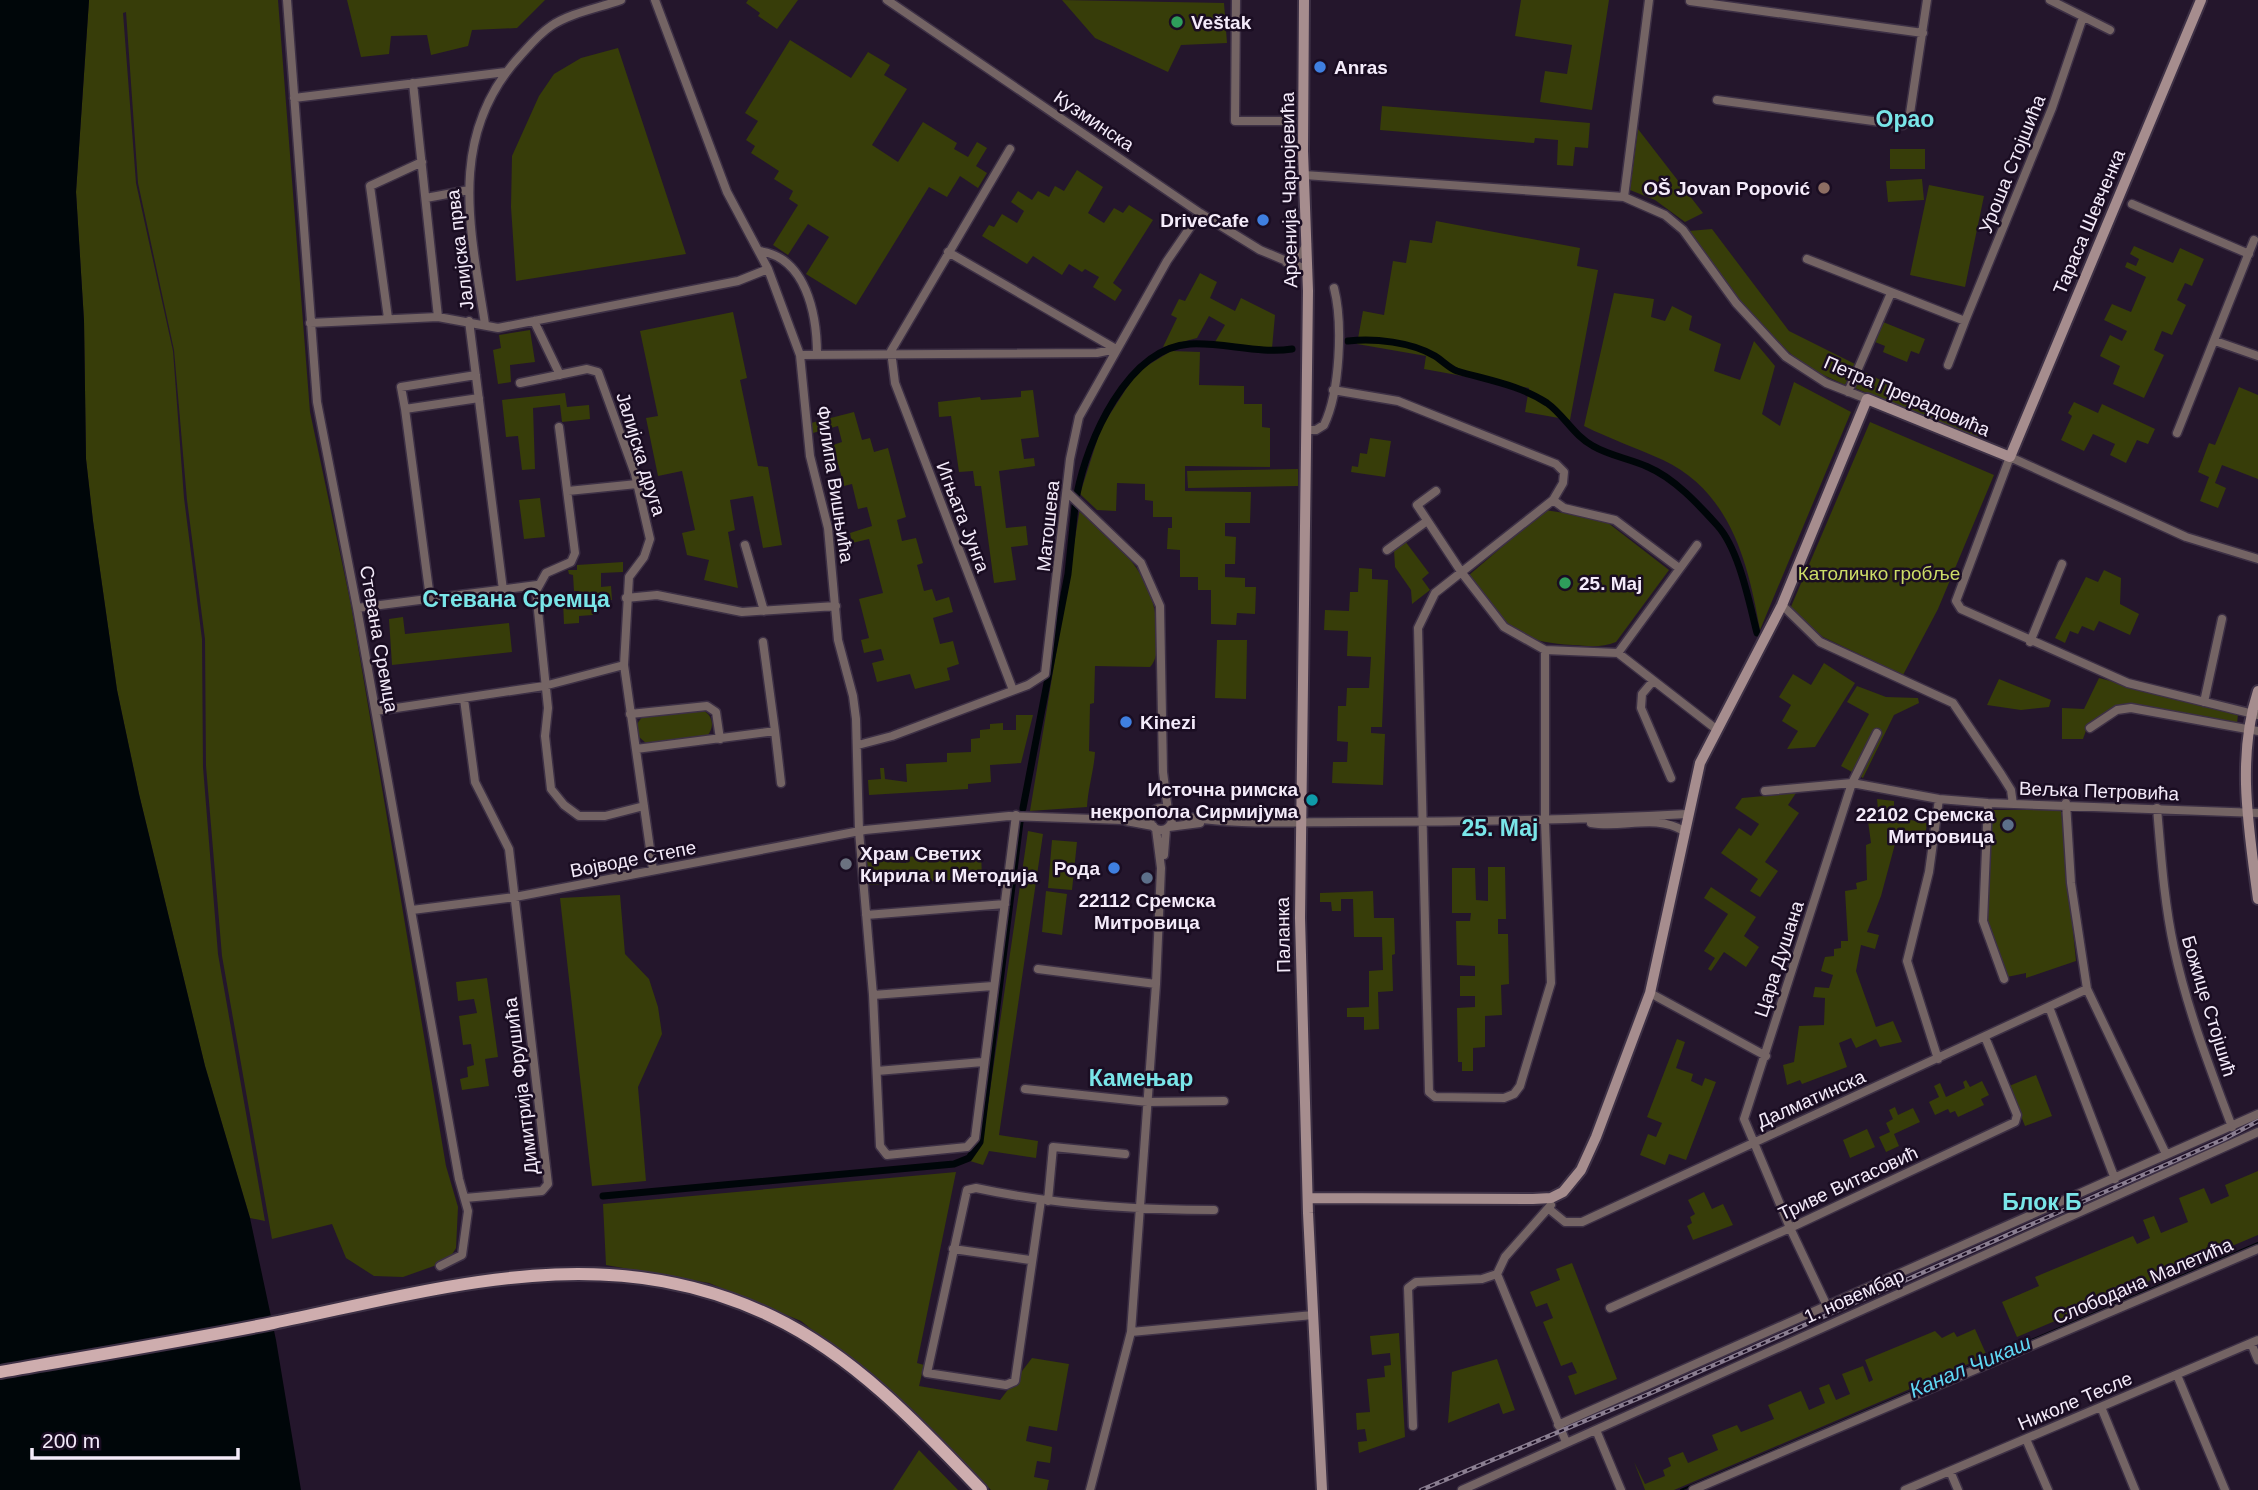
<svg xmlns="http://www.w3.org/2000/svg" width="2258" height="1490" viewBox="0 0 2258 1490" font-family="Helvetica,sans-serif">
	<style>
		.green { fill: #373d09 }
		.water { fill: #000609 }
		.lines { fill: none; stroke-linecap: round; stroke-linejoin: round }
		.stream { stroke: #000609; stroke-width: 2 }
		.canal { stroke: #000609; stroke-width: 7 }
		.street-casing { stroke: #3d3045; stroke-width: 11 }
		.secondary-casing { stroke: #3d3045; stroke-width: 14 }
		.primary-casing { stroke: #3d3045; stroke-width: 16 }
		.street { stroke: #746464; stroke-width: 8 }
		.secondary { stroke: #a68d8e; stroke-width: 10 }
		.primary { stroke: #ceadae; stroke-width: 12 }
		.rail-casing { stroke: #8a7e91; stroke-width: 4.5 }
		.rail { stroke: #1a0d22; stroke-width: 2; stroke-dasharray: 5; stroke-linecap: butt }
		.leisure-dot { fill: #2e9e5b; stroke: #1a0d22; stroke-width: 2.5 }
		.shop-dot { fill: #3f7fe0; stroke: #1a0d22; stroke-width: 2.5 }
		.education-dot { fill: #8d6e63; stroke: #1a0d22; stroke-width: 2.5 }
		.culture-dot { fill: #0f9aa8; stroke: #1a0d22; stroke-width: 2.5 }
		.service-dot { fill: #5c6f8a; stroke: #1a0d22; stroke-width: 2.5 }
		.worship-dot { fill: #6b7280; stroke: #1a0d22; stroke-width: 2.5 }
		.labels { text-anchor: middle; dominant-baseline: central; stroke-width: 5; stroke-linejoin: round; paint-order: stroke }
		.poi-label { font-size: 19px; font-weight: bold; fill: #f4ebfa; stroke: #1a0d22; text-anchor: start }
		.street-label { font-size: 19px; fill: #f4ebfa; stroke: #1a0d22 }
		.park-label { font-size: 19px; fill: #ccdc67; stroke: #1a0d22 }
		.water-label { font-size: 21px; font-style: italic; fill: #5fd8f4; stroke: #1a0d22 }
		.quarter-label { font-size: 23px; font-weight: bold; fill: #79e5e8; stroke: #1a0d22 }
	</style>
	<rect width="100%" height="100%" fill="#24162c"/>
	<path class="green" d="M89 0H278L310 412 351 605 446 1166 458 1207 456 1248 448 1261 403 1277 374 1276 346 1258 332 1224 272 1239 222 956 206 766 205 639 187 500 174 350 138 183 126 12 123 13 136 183 173 351 184 498 202 639 203 767 218 954 265 1221 250 1218 205 1066 139 794 117 690 93 521 86 459 84 321 76 192Z
		M347 0H545L517 28 472 30 468 46 431 55 427 35 391 36 389 54 361 57Z
		M748 0H798L777 29 758 16 760 13 746 3Z
		M1062 0 1224 3 1227 43 1181 45 1168 72 1095 38Z
		M1521 0H1609L1592 110 1540 102 1545 71 1567 74 1572 45 1515 36Z
		M790 40 851 78 868 52 890 65 884 75 907 89 872 145 898 162 923 122 957 143 954 149 968 157 977 142 987 148 976 166 987 173 978 188 960 176 947 197 929 187 856 305 806 274 829 237 808 224 788 255 773 245 798 205 789 199 793 191 774 179 779 171 751 153 755 146 746 140 758 121 745 113Z
		M618 48 686 254 516 281 511 207 512 156 539 96 554 74 581 58Z
		M1382 106 1590 123 1588 148 1575 147 1573 166 1557 165 1558 140 1535 138 1534 143 1380 130Z
		M1638 129 1703 213 1685 222 1655 200 1630 190Z
		M1890 149H1925V169H1890Z
		M1077 170 1103 187 1088 213 1104 223 1114 208 1123 213 1129 205 1153 220 1113 283 1122 290 1115 301 1093 287 1099 277 1085 269 1082 272 1069 264 1062 275 1033 256 1027 264 982 236 989 225 994 227 1002 214 1017 223 1024 211 1011 202 1018 191 1032 200 1038 191 1049 197 1055 186 1064 191Z
		M1922 179 1924 200 1888 202 1886 181Z
		M1929 185 1984 196 1965 287 1910 275Z
		M1436 221 1580 248 1577 266 1598 270 1570 420 1525 412 1529 388 1424 369 1426 356 1357 344 1363 311 1384 315 1393 261 1406 263 1410 240 1432 243Z
		M1712 229 1789 331 1855 364 1845 385 1806 367 1774 339 1744 307 1689 231Z
		M2134 246 2173 263 2180 248 2204 259 2192 286 2185 283 2177 300 2186 305 2172 335 2162 331 2154 350 2164 355 2144 398 2113 384 2120 366 2100 356 2110 335 2122 341 2127 331 2104 320 2112 304 2131 312 2146 277 2125 267 2127 262 2136 266 2139 259 2130 254Z
		M1200 273 1217 282 1210 298 1235 311 1241 298 1275 315 1272 348 1215 342 1225 325 1209 316 1197 338 1163 347 1177 318 1171 315 1179 299 1185 301Z
		M1614 293 1654 299 1651 317 1665 321 1672 306 1692 316 1689 330 1721 344 1714 371 1740 380 1754 341 1775 366 1762 414 1780 426 1794 382 1851 412 1760 630C1748 563 1731 492 1663 460 1637 448 1610 439 1584 426Z
		M733 312 747 378 740 380 758 466 768 467 782 545 763 548 753 496 730 500 735 530 728 532 738 588 704 580 709 560 687 555 682 533 695 530 682 471 658 476 646 418 658 416 640 331Z
		M1883 322 1925 339 1919 354 1911 351 1907 362 1883 352 1885 346 1875 342Z
		M530 330 535 362 510 365 511 382 498 384 493 350 501 348 499 335Z
		M1171 351 1200 352 1199 385 1244 386V404H1262V427L1270 428V467L1185 466V491L1251 492 1250 523H1225V536L1236 537 1235 564H1225V577L1245 578V587H1256L1255 614 1237 613 1236 625 1211 624V590H1198V577H1180V550L1167 549 1168 528H1172V517H1153V501L1145 500V484L1117 483 1116 511 1097 510 1080 494 1101 428 1137 372Z
		M1862 371 1981 429 1977 440 1855 388Z
		M2239 387 2258 395V479L2222 465 2215 483 2226 488 2218 508 2200 501 2209 477 2198 472 2209 443 2215 445Z
		M1033 390 1039 437 1021 439 1024 459 1034 458 1035 466 999 471 1006 528 1026 526 1028 545 1011 547 1016 580 994 583 981 486H975L973 471 959 472 951 416 939 417 938 402 980 397 981 400 1021 397V391Z
		M565 393 567 407 589 405 590 419 562 422 560 405 533 408 535 469 522 470 518 436 506 437 502 400Z
		M2074 402 2098 413 2102 404 2155 429 2148 444 2137 440 2126 463 2110 455 2115 444 2093 434 2084 451 2061 440 2072 416 2068 413Z
		M854 412 862 440 870 438 874 452 888 448 906 517 897 520 902 541 916 538 923 563 917 565 924 591 932 589 936 601 949 597 953 612 933 618 940 644 953 641 959 664 947 668 950 680 915 689 910 674 877 682 872 663 884 660 881 649 864 653 861 640 869 638 859 599 883 593 869 539 852 543 850 533 872 526 867 507 858 509 852 484 844 486 833 445 842 442 838 426 813 433 811 423Z
		M1870 422 1994 475 1938 609 1903 675 1823 637 1790 609Z
		M1370 438 1391 441 1385 477 1351 472 1352 466 1358 467 1360 453 1367 454Z
		M1298 469V486L1188 488 1187 471Z
		M540 498 545 537 524 539 519 500Z
		M1080 508C1118 546 1155 573 1157 630 1158 642 1158 659 1150 667L1095 666 1094 703 1090 704 1089 751 1095 752C1094 770 1088 788 1087 807L1030 811Z
		M1545 510 1603 519 1669 570 1616 642C1601 648 1589 646 1573 645 1508 641 1505 624 1468 576Z
		M1405 541 1429 573 1422 579 1430 590 1412 604 1411 590 1395 567 1394 550Z
		M623 562V572L601 573V587L611 586 612 600H603L602 593 592 594 593 615 579 616V623L564 624 563 601 579 600V591H574L573 575 569 574 568 570H577V565Z
		M1359 568 1372 569V579L1388 580 1382 727H1371V733L1385 734 1383 785 1332 783 1333 762H1347L1348 742 1337 741 1338 706H1346L1347 688H1369L1371 657 1347 656 1348 631 1324 630 1325 610 1349 611 1350 592H1358Z
		M2104 570 2121 578 2120 604 2139 614 2130 635 2099 621 2094 631 2082 626 2078 634 2070 631 2065 643 2055 638 2086 577 2098 582Z
		M403 617 405 634 509 623 512 652 392 665 389 619Z
		M1217 640H1247L1246 699 1215 698Z
		M1824 663 1855 683 1815 747 1787 749 1798 731 1782 721 1791 705 1779 697 1793 674 1811 685Z
		M2099 678 2238 714 2237 724 2128 704 2088 725 2083 739H2062V708L2084 709Z
		M1999 679 2051 700 2049 707 2021 710 1987 705Z
		M1857 686 1886 697 1918 698 1919 703 1894 715 1863 778 1841 766 1869 714 1847 702Z
		M703 710C713 716 715 727 707 736L647 744 638 736 637 724 642 717Z
		M1016 715H1033L1021 763 990 765 991 782 968 784V789L869 795 868 780 881 779 880 768H884L885 779 907 782 906 764 947 762V753L971 752V739L980 738V730L990 729V724L1003 723V730H1016Z
		M1796 793 1788 805 1799 813 1765 862 1778 871 1760 897 1750 891 1758 879 1721 853 1739 828 1751 836 1759 824 1735 808 1742 798Z
		M1877 799 1894 801V817L1927 823 1925 838 1898 833 1881 896 1867 932 1879 935 1875 949 1861 945 1856 971 1876 1027 1893 1021 1902 1042 1880 1047 1876 1039 1856 1048 1851 1038 1839 1043 1847 1067 1802 1084 1800 1080 1787 1085 1783 1065 1794 1062 1799 1026 1824 1025 1825 998 1813 997 1815 987 1829 988 1833 975 1821 971 1825 957 1834 956V949L1841 948V941H1848L1845 891 1857 889 1856 883 1867 880 1866 845 1871 843 1868 821 1879 819Z
		M1990 810H2061L2076 961 2026 978V973L2007 977 1986 917Z
		M1028 831 1043 834 999 1135 1038 1141 1036 1158 989 1151 983 1165 970 1161 982 1145Z
		M1052 840 1077 842 1072 890 1048 888Z
		M981 852 982 878 869 885 867 860 906 863V857Z
		M1488 867H1505L1506 919H1498V934H1508L1509 984 1501 985 1502 1015 1485 1016V1047L1473 1048V1071H1462V1062H1458L1457 1008 1475 1007V996H1460V976H1475V966L1457 965 1456 921H1470L1471 913H1452V868H1475L1476 900 1488 901Z
		M1711 887 1756 917 1744 936 1759 947 1746 967 1724 952 1711 971 1708 969 1715 958 1704 951 1728 914 1704 898Z
		M1046 891 1067 894 1062 935 1042 932Z
		M1373 891 1374 918H1394L1395 954 1392 955 1393 991 1378 992 1379 1029 1364 1030V1017H1347V1008L1369 1007V971L1383 970 1382 937H1354L1353 899H1341V911H1332L1331 902H1320V893Z
		M620 895 625 954 649 979 658 1007 662 1034 638 1087 646 1181 592 1186 560 898Z
		M487 978 498 1057 485 1059 489 1086 462 1090 460 1079 468 1077 467 1067 474 1065 471 1044 463 1045 459 1016 477 1013 474 999 458 1001 456 982Z
		M1677 1039 1685 1042 1676 1068 1693 1074 1691 1081 1702 1086 1705 1078 1716 1082 1686 1160 1669 1154 1665 1165 1640 1155 1648 1134 1656 1137 1662 1123 1647 1117Z
		M2036 1075 2052 1116 2025 1126 2009 1086Z
		M1966 1080 1970 1087 1982 1081 1989 1095 1981 1099 1984 1105 1958 1117 1955 1111 1950 1113 1948 1109 1935 1115 1929 1102 1939 1097 1934 1086 1940 1083 1946 1097 1965 1088 1963 1082Z
		M1895 1107 1898 1115 1913 1108 1920 1122 1894 1134 1899 1146 1886 1152 1879 1137 1890 1132 1886 1123 1893 1119 1889 1110Z
		M1867 1129 1875 1147 1850 1158 1843 1140Z
		M2258 1171V1235L2017 1337 2002 1302 2039 1286 2035 1277 2133 1236 2137 1244 2150 1238 2143 1220 2154 1216 2161 1233 2188 1222 2179 1198 2204 1188 2211 1204 2229 1196 2225 1185Z
		M956 1172 917 1363 924 1365 919 1386 1000 1400 1032 1358 1069 1364 1057 1431 1029 1426 1026 1441 1052 1447 1050 1463 1037 1461 1034 1477 1049 1480 1047 1490H991L913 1410 801 1321 709 1283 606 1265 603 1204Z
		M1704 1192 1712 1209 1723 1204 1733 1225 1693 1240 1687 1226 1692 1223 1690 1217 1695 1214 1688 1200Z
		M1572 1263 1617 1379 1575 1395 1568 1376 1577 1373 1572 1362 1561 1366 1543 1322 1553 1318 1547 1303 1536 1307 1530 1292 1560 1280 1556 1269Z
		M1975 1329 1987 1356 1674 1490H1645L1634 1462 1645 1484 1665 1476 1663 1470 1671 1466 1668 1458 1683 1452 1688 1463 1718 1450 1712 1435 1737 1425 1741 1432 1774 1419 1768 1405 1801 1391 1809 1410 1825 1403 1819 1388 1829 1384 1836 1400 1850 1394 1842 1374 1863 1366 1869 1382 1873 1380 1865 1360 1935 1331 1942 1338 1954 1332 1957 1337Z
		M1399 1333 1405 1437 1359 1453 1358 1442 1367 1441 1365 1429 1357 1430 1356 1413 1370 1412 1367 1379 1385 1377 1384 1366 1391 1365 1390 1353 1372 1355 1370 1336Z
		M1497 1359 1515 1410 1503 1414 1499 1403 1448 1423 1452 1372Z
		M919 1450 958 1490H893Z"/>
	<path class="water" d="M0 0H89L76 192 84 321 86 459 93 521 117 690 139 794 205 1066 250 1218 276 1340 301 1490H0Z"/>
	<g class="lines">
		<path class="stream" d="M1681 1490 2258 1243"/>
		<path class="canal" d="M1348 341C1374 338 1412 342 1435 356 1443 361 1449 368 1457 371 1487 380 1520 385 1547 403 1564 415 1574 436 1593 446 1610 456 1631 459 1648 467 1674 478 1698 504 1717 525 1739 549 1749 602 1757 633
			M1077 494C1087 441 1127 348 1190 344 1223 342 1258 354 1292 349
			M1023 808 1068 574 1075 506
			M603 1196 954 1164 969 1158 980 1142 1020 822"/>
		<g class="street-casing">
			<path id="street" d="M287 0 317 402 357 608 459 1179 468 1211 462 1255 440 1266
				M655 0 727 192 768 269 800 355 810 456 828 528 838 640 853 696 856 719 859 831 873 995 880 1146 887 1155 967 1147 975 1138 1016 815
				M887 0 1200 213 1260 250 1308 270
				M1236 0 1235 121H1282
				M2050 0 2110 30
				M1690 1 1923 33
				M413 83 438 317
				M294 98 506 72
				M1717 100 1903 125 1909 120 1927 0
				M1010 149 891 351 895 383 1013 690
				M1304 175 1624 197 1665 215 1683 230 1736 303 1786 357 1826 383 1867 399
				M1624 197 1649 0
				M426 198 469 190
				M2132 204 2249 254
				M759 251C806 257 817 314 817 355
				M948 252 1116 349
				M1807 259 1965 321 2052 108 2083 17
				M1286 262 1301 254 1307 244
				M388 318 370 186 422 162
				M469 321 503 590
				M534 321 560 375
				M310 323 438 317 498 328 738 281 768 269
				M485 324C470 228 447 135 520 56 530 45 539 34 551 26 570 13 599 8 621 0
				M2215 341 2258 356
				M800 355 1097 353 1116 349
				M1948 365 1965 321
				M520 383 587 369 598 372 635 474 650 539 644 557 629 577 624 665 653 870
				M1333 390 1398 401 1556 464 1564 472 1563 483 1553 500 1435 593 1418 628 1429 1092 1435 1097 1504 1098 1514 1094 1520 1086 1551 983 1545 822V650
				M1848 392 1891 293
				M405 409 401 387 476 375
				M559 427 575 553 571 562 546 573 536 591 548 708 545 736 551 789 564 805 579 816H605L644 806
				M1306 430H1316L1324 425C1340 392 1343 323 1334 288
				M2177 433 2254 240
				M568 491 637 484
				M1436 491 1417 505 1462 573 1504 627 1545 650 1618 653 1716 729
				M1068 493 1141 563 1160 606 1163 772 1168 811
				M1553 500 1564 508 1615 520 1679 568
				M745 545 764 611
				M1387 550 1427 521
				M2258 559 2186 537 2010 457 1956 601 1961 609 2128 683 2258 715
				M430 598 405 409 479 398
				M626 598 657 595 742 612 836 606
				M1782 605 1820 642 1953 703 2001 774 2011 790 2013 804
				M357 608 537 585
				M2030 642 2062 564
				M1618 653 1697 545
				M1653 681 1642 694 1641 708 1671 778
				M464 699 475 782 509 849 548 1184 542 1191 465 1198
				M2204 702 2222 619
				M376 711 544 686 624 665
				M630 714 707 706 716 712 720 739
				M2090 728 2117 710 2131 708 2258 731
				M775 731 781 783
				M858 745 892 736 1028 685 1045 674 1070 459 1079 417 1167 261 1200 213
				M636 749 775 731 763 642
				M1765 791 1852 783 1939 799 1988 803 2258 813
				M1988 803 1983 921 2004 979
				M2066 803 2071 883 2087 989 2166 1154
				M2157 808C2161 855 2164 902 2174 948 2187 1009 2210 1068 2232 1127
				M1150 819a11 11 0 1 1 22 0a11 11 0 1 1-22 0Z
				M1170 814C1230 826 1290 822 1351 822 1463 822 1575 820 1687 814
				M1126 821 1153 826
				M1591 823C1623 829 1654 813 1684 831
				M1169 827 1200 823
				M1164 855 1166 829
				M412 910 515 897 865 830 1009 816 1123 820 1152 814
				M866 915 1005 904
				M1038 969 1156 984
				M1650 993 1766 1056
				M873 995 993 986
				M2049 1007 2115 1179
				M1938 1059 1907 961 1929 872 1939 799
				M877 1071 983 1062
				M1025 1089 1148 1102 1224 1101
				M1041 1200 1015 1381 1006 1385 927 1373 967 1190 976 1188C1055 1205 1134 1210 1214 1210
				M1048 1201 1053 1147 1125 1154
				M1551 1205 1505 1257 1497 1274 1566 1442
				M1549 1209 1565 1222H1582L2087 989
				M953 1249 1030 1260
				M1827 1306 1790 1228 1744 1119 1852 783 1877 733
				M1610 1308 1790 1228 2015 1122 2017 1115 1985 1037
				M1131 1332 1313 1315
				M2251 1343 2258 1360
				M2177 1375 2225 1490
				M2101 1407 2135 1490
				M1558 1425 2258 1114
				M1413 1426 1408 1288 1416 1282 1482 1279 1497 1274
				M1596 1430 1621 1490
				M2026 1439 2048 1490
				M1950 1471 1958 1490
				M1090 1490 1131 1332 1156 984 1161 868 1156 829
				M1462 1490 2258 1132
				M1693 1490 2258 1249
				M1905 1490 2258 1340"/>
		</g>
		<g class="secondary-casing">
			<path id="secondary" d="M1304 0 1303 151 1308 291 1300 918 1308 1213 1322 1490
				M2258 691C2236 758 2249 830 2258 899
				M1308 1198 1533 1199 1551 1198 1563 1192 1581 1170 1596 1137 1650 993 1700 763 1782 605 1867 399 2010 457 2201 0"/>
		</g>
		<g class="primary-casing">
			<path id="primary" d="M0 1372C91 1356 182 1341 273 1323 444 1288 606 1236 773 1317 854 1356 920 1426 981 1490"/>
		</g>
		<use href="#street" class="street"/>
		<use href="#secondary" class="secondary"/>
		<use href="#primary" class="primary"/>
		<g class="rail-casing">
			<path id="rail" d="M1421 1490 1651 1393 2224 1139 2258 1121"/>
		</g>
		<use href="#rail" class="rail"/>
	</g>
	<g class="leisure-dot">
		<circle cx="1177" cy="22" r="7"/>
		<circle cx="1565" cy="583" r="7"/>
	</g>
	<g class="shop-dot">
		<circle cx="1320" cy="67" r="7"/>
		<circle cx="1263" cy="220" r="7"/>
		<circle cx="1126" cy="722" r="7"/>
		<circle cx="1114" cy="868" r="7"/>
	</g>
	<circle class="education-dot" cx="1824" cy="188" r="7"/>
	<circle class="culture-dot" cx="1312" cy="800" r="7"/>
	<g class="service-dot">
		<circle cx="2008" cy="825" r="7"/>
		<circle cx="1147" cy="878" r="7"/>
	</g>
	<circle class="worship-dot" cx="846" cy="864" r="7"/>
	<g class="labels">
		<g class="poi-label">
			<text x="1191" y="22">Veštak</text>
			<text x="1334" y="67">Anras</text>
			<text x="1810" y="188" text-anchor="end">OŠ Jovan Popović</text>
			<text x="1249" y="220" text-anchor="end">DriveCafe</text>
			<text x="1579" y="583">25. Maj</text>
			<text x="1140" y="722">Kinezi</text>
			<text x="1298" y="789" text-anchor="end">Источна римска<tspan x="1298" dy="22">некропола Сирмијума</tspan></text>
			<text x="1994" y="814" text-anchor="end">22102 Сремска<tspan x="1994" dy="22">Митровица</tspan></text>
			<text x="860" y="853">Храм Светих<tspan x="860" dy="22">Кирила и Методија</tspan></text>
			<text x="1100" y="868" text-anchor="end">Рода</text>
			<text x="1147" y="900" text-anchor="middle">22112 Сремска<tspan x="1147" dy="22">Митровица</tspan></text>
		</g>
		<g class="street-label">
			<text transform="translate(1094 121) rotate(34)">Кузминска</text>
			<text transform="translate(2012 164) rotate(-68)">Уроша Стојшића</text>
			<text transform="translate(1289 190) rotate(-91)">Арсенија Чарнојевића</text>
			<text transform="translate(2089 222) rotate(-67)">Тараса Шевченка</text>
			<text transform="translate(460 250) rotate(-97)">Јалијска прва</text>
			<text transform="translate(1907 396) rotate(23)">Петра Прерадовића</text>
			<text transform="translate(641 454) rotate(73)">Јалијска друга</text>
			<text transform="translate(835 484) rotate(81)">Филипа Вишњића</text>
			<text transform="translate(963 517) rotate(69)">Игњата Јунга</text>
			<text transform="translate(1048 526) rotate(-84)">Матошева</text>
			<text transform="translate(379 639) rotate(80)">Стевана Сремца</text>
			<text transform="translate(2099 791) rotate(2)">Вељка Петровића</text>
			<text transform="translate(633 859) rotate(-11)">Војводе Степе</text>
			<text transform="translate(1283 935) rotate(-91)">Паланка</text>
			<text transform="translate(1779 959) rotate(-72)">Цара Душана</text>
			<text transform="translate(2209 1006) rotate(73)">Божице Стојшић</text>
			<text transform="translate(521 1086) rotate(-97)">Димитрија Фрушића</text>
			<text transform="translate(1811 1099) rotate(-24)">Далматинска</text>
			<text transform="translate(1848 1183) rotate(-25)">Триве Витасовић</text>
			<text transform="translate(2143 1281) rotate(-23)">Слободана Малетића</text>
			<text transform="translate(1854 1296) rotate(-24)">1. новембар</text>
			<text transform="translate(2075 1401) rotate(-23)">Николе Тесле</text>
		</g>
		<g class="park-label">
			<text x="1879" y="573">Католичко гробље</text>
		</g>
		<g class="water-label">
			<text transform="translate(1970 1366) rotate(-23)">Канал Чикаш</text>
		</g>
		<g class="quarter-label">
			<text x="1905" y="119">Орао</text>
			<text x="516" y="599">Стевана Сремца</text>
			<text x="1500" y="828">25. Мај</text>
			<text x="1141" y="1078">Камењар</text>
			<text x="2042" y="1202">Блок Б</text>
		</g>
	</g>
	<path d="M32 1448v10h206v-10" fill="none" stroke="#f4ebfa" stroke-width="3.5"/>
	<text x="42" y="1448" font-size="21" fill="#f4ebfa" stroke="#1a0d22" stroke-width="5" paint-order="stroke">200 m</text>
</svg>
